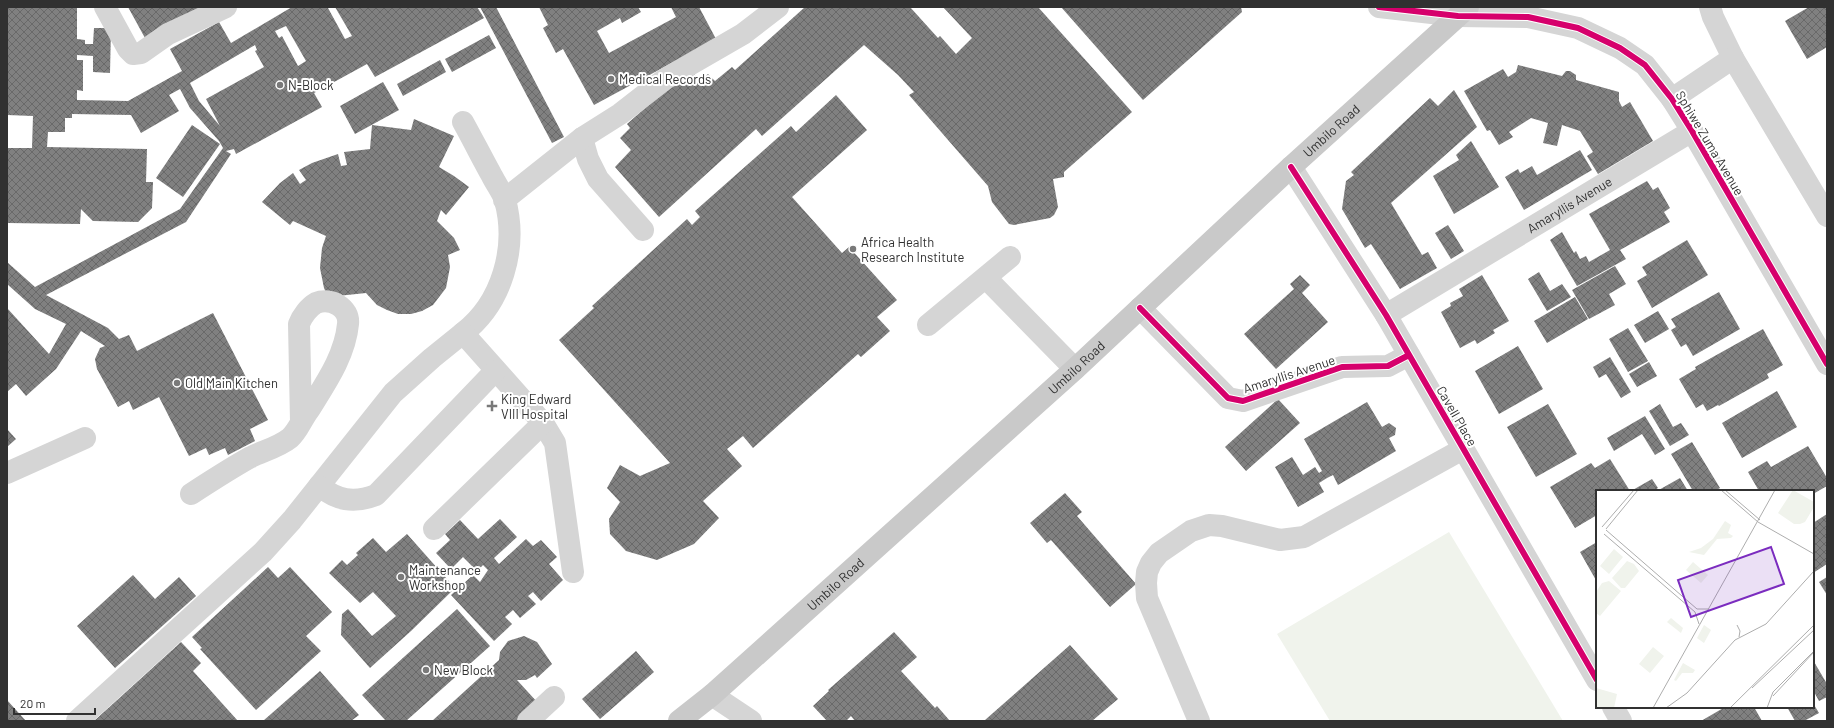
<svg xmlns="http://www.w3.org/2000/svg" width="1834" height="728" viewBox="0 0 1834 728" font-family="Barlow,sans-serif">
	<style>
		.pitch { fill: #f0f3ec }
		.building { fill: url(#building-cross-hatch); fill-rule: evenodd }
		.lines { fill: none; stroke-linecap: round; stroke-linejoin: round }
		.minor { stroke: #d5d5d5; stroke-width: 22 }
		.major { stroke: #c9c9c9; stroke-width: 22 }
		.cycleway-casing { stroke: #fff; stroke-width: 8 }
		.cycleway { stroke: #d6006c; stroke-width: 6 }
		.poi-dot { fill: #797979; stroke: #fff; stroke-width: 1.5 }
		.labels { text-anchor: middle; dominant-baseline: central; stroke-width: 4; stroke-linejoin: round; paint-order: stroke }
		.poi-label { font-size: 13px; fill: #313131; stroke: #fff; text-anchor: start }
		.street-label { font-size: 13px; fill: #313131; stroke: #fff }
		.inset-road { fill: none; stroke: #adadad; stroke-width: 1 }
		.view { fill: #7b2cbf; fill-opacity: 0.15; stroke: #7b2cbf; stroke-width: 2 }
		.inset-edge { fill: none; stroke: #313131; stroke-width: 2 }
	</style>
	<defs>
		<pattern id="building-cross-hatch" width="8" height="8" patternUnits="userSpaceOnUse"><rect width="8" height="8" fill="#808080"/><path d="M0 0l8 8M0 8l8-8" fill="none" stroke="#696969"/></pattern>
	</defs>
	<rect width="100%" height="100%" fill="#fff"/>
	<path class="pitch" d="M1449 532 1563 721H1330L1277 634Z"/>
	<path class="building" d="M7 7H77V39L85 40V44H93L94 28H111L110 73 93 72V56L77 55V60H83V91L77 90V100L128 101 182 71 170 49 219 22 231 43 292 7H330L328 8 345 39 352 36 335 7H477L484 18 375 77 367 64 314 93 322 107 236 154 234 149 226 151 231 154 186 222 46 295 108 328 119 339 129 335 137 351 213 313 268 420 250 429 255 441 228 455 225 448 209 455 206 448 189 456 159 397 133 410 129 401 118 407 97 369 95 359 100 348 105 346 81 331 56 369 26 396 16 384 7 392V308L49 354 66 324 35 309 7 284V262L35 287 76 265 180 209 223 148 219 141 190 108 180 89 169 95 179 111 141 133 131 115 72 114V118H65V132H48L47 147 147 149 146 182H153L152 208 138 222 93 221 81 209 80 224 7 223V148H32L33 116 7 115ZM286 26 306 61 298 66 282 36 279 38 275 31ZM255 45 257 50 255 51 264 67 206 99 220 126 199 101 190 83Z
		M128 7H201L145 38Z
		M480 7H496L564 137 552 143Z
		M539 7H638L641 12 622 23 620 18 597 31 609 53 676 17 671 7H699L716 39 594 105 563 49 556 53 543 28 548 25Z
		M805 7H910L938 38 940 36 956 54 972 38 943 7H1038L1132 112 1064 172V177L1053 179 1058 207 1054 215 1050 218 1014 225 1009 224 992 202 988 186 909 95 914 92 898 75 864 45 762 136 756 129 659 217 615 167 631 150 620 138 630 128 627 124 686 72H692L700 80 708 74 715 81 732 67 735 70Z
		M1061 7H1241L1242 12 1143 100Z
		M1809 7H1827V47L1807 59 1785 21Z
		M489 35 496 48 452 72 445 59Z
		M440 60 446 72 403 96 397 84Z
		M1518 65 1562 76 1566 71H1570L1576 75V80L1619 92V101L1622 107 1630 102 1653 141 1598 174 1587 156 1593 152 1580 131 1562 125 1557 146 1543 143 1548 123 1531 118 1509 132 1513 137 1499 145 1490 130 1487 131 1464 91 1503 69 1508 77 1516 72Z
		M383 82 399 110 355 134 340 106Z
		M1454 90 1477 127 1391 203 1422 255 1428 252 1437 268 1400 289 1371 244 1365 248 1342 209 1346 181 1354 175 1351 172 1430 98 1438 106Z
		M836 95 867 130 792 197 842 253 849 247 897 300 877 317 890 331 861 357 858 354 753 448 743 436 727 449 742 466 703 501 719 518 694 544 657 560 626 551 610 534 609 519 620 502 607 488 620 465 640 476 670 463 559 340 594 308 592 306 687 219 692 225 700 217 695 211 791 126 796 132Z
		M414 119 454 136 439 167 454 176 469 187 446 215 441 210 437 221 454 238 460 250 448 255 450 267 446 288 433 305 422 311 411 314H398L387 310 377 305 366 293 328 297 324 288 320 268 322 248 326 236 293 221 290 225 262 202 280 183 293 173 300 184 306 180 299 170 312 163 338 154 341 166 347 165 344 152 370 149 372 125 411 130Z
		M192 125 220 144 183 197 156 178Z
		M1471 141 1499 187 1454 214 1433 176 1459 160 1456 155Z
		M1580 150 1592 170 1524 210 1505 177 1518 169 1520 173 1532 166 1537 175Z
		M1647 181 1653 190 1658 187 1670 208 1664 212 1670 222 1620 250 1626 259 1577 286 1550 240 1562 232 1574 253 1576 251 1580 259 1586 256 1589 262 1610 250 1589 214Z
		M1448 225 1464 251 1451 259 1435 233Z
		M1687 240 1708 275 1652 308 1637 281 1647 275 1642 267Z
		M1615 266 1626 284 1609 294 1615 305 1589 319 1572 290Z
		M1539 272 1550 291 1562 284 1571 297 1547 311 1528 279Z
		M1300 275 1310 285 1302 293 1328 322 1276 369 1244 334 1294 289 1290 284Z
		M1482 275 1509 321 1493 330 1495 333 1477 344 1475 340 1460 348 1441 312 1451 306 1450 303 1463 296 1459 289Z
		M1719 292 1740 329 1693 356 1686 344 1681 347 1671 330 1676 327 1671 319Z
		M1575 297 1588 319 1547 343 1534 321Z
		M1658 311 1669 329 1645 343 1634 325Z
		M1628 328 1648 361 1628 372 1609 339Z
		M1763 329 1783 365 1767 374 1769 378 1719 406 1718 405 1707 411 1703 404 1696 408 1679 379 1696 369 1695 367Z
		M1518 346 1543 389 1499 414 1475 371Z
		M1610 357 1631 392 1621 398 1606 374 1599 378 1593 367Z
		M1649 362 1657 376 1637 387 1629 374Z
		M1777 391 1797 427 1742 458 1722 423Z
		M1278 399 1300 423 1246 471 1225 447Z
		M1367 402 1382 427 1389 423 1396 428 1395 435 1389 438 1396 451 1338 485 1333 475 1327 478 1319 483 1324 492 1298 507 1275 467 1292 457 1303 475 1315 467 1319 473 1322 471 1304 439Z
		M1548 404 1577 454 1536 477 1507 427Z
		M1660 404 1673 427 1681 423 1689 435 1670 446 1649 411Z
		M1645 416 1665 449 1655 455 1642 434 1614 451 1607 438Z
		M7 429 16 439 7 447Z
		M1692 442 1720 488 1715 491H1693L1671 454Z
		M1808 446 1827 478V486L1813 494V491H1759L1748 472 1767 461 1771 467Z
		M1610 459 1630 491H1597V515L1575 528 1550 487 1591 463 1595 468Z
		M1680 478 1688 491H1657Z
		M1652 479 1658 488 1653 491H1631Z
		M1065 493 1082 512 1077 516 1136 584 1110 607 1051 540 1047 543 1030 523Z
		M1827 514V564L1813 573V523Z
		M500 519 517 537 494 558 499 564 526 539 533 546 541 540 557 557 549 564 563 580 541 601 533 592 528 596 536 604 520 618 513 610 505 617 512 624 494 641 451 595 473 575 480 582 488 570 483 565 477 571 463 557 451 569 436 553 450 540 445 534 460 520 478 539Z
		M407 534 455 588 411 631 370 668 341 635 342 614 348 609 372 636 396 616 373 592 360 603 329 573 342 560 347 565 358 555 356 553 373 538 386 552Z
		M1597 542V582L1580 552Z
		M268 567 278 578 290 567 332 612 306 636 321 651 256 710 200 649 202 648 192 637Z
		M133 575 155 599 179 577 196 596 115 668 77 626Z
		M1827 577V595L1819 582Z
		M457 609 490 646 406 721H386L362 695Z
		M894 632 917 657 901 671 935 708 937 706 950 721H855L851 716 846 721H827L813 706 829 691 828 690Z
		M524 636 537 642 552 664 537 678 535 675 526 680H517L538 703 517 721H432L499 660 500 652 508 641Z
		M181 642 201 663 193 671 238 721H94Z
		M1070 645 1118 699 1092 721H986L985 720Z
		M636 651 654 672 600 719 582 699Z
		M1813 660 1827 684V697L1819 701 1813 690Z
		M320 671 359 715 351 721H263Z
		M7 700 26 721H7Z
		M1813 703 1819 713 1804 721H1795L1787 707H1813Z
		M1725 707H1754L1762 721H1701Z"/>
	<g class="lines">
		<g class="minor">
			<path d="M105 7 128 49 133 54 141 53 168 34 226 7"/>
			<path d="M1379 7 1458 16 1528 17 1578 28 1620 48 1645 65 1672 99 1692 131 1827 364"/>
			<path d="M1710 7 1713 17 1733 58 1827 216"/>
			<path d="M1672 99 1733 58"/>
			<path d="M463 122C473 140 482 158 492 176 496 184 502 192 505 200 518 248 502 303 463 333"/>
			<path d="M582 138 588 159 598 179 643 230"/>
			<path d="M1291 167 1386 315 1597 680"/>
			<path d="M504 200 582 138 620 114 665 79 743 34 778 7"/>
			<path d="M986 278 1075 369"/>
			<path d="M1140 308 1228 398 1243 401 1342 367 1388 366 1409 355"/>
			<path id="s1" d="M1386 315 1692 131"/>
			<path d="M928 325 1010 257"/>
			<path d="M7 473 85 438"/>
			<path d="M319 486 393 393 432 358 463 333 543 423 555 443 573 572"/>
			<path d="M191 494C211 481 231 468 251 457 263 451 279 447 290 438 298 431 302 419 309 410 325 384 345 356 348 324 350 308 331 297 316 303 309 307 302 316 299 324L301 422"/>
			<path d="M434 529 543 423"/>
			<path d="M712 695 751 721"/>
			<path d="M1613 707 1621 721"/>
			<path d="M77 721 263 552 292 520 319 486C337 500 353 504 376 495L495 371"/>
			<path d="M528 721 554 697"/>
			<path d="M1199 721 1147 598 1146 583 1147 572 1151 563 1159 553 1191 531 1209 525 1222 526 1280 540 1304 537 1463 449"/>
		</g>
		<path class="major" id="s2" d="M679 721 712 695 1075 369 1291 167 1468 7"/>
		<g class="cycleway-casing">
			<path id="cycleway" d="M1379 7 1458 16 1528 17 1578 28 1620 48 1645 65 1672 99 1692 131 1827 364
				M1291 167 1386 315 1597 680
				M1140 308 1228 398 1243 401 1342 367 1388 366 1409 355"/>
		</g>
		<use href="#cycleway" class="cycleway"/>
	</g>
	<g class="poi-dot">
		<circle cx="611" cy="79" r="4"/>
		<circle cx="280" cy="85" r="4"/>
		<circle cx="853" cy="249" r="4"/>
		<circle cx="177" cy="383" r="4"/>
		<path d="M490 400h4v4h4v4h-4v4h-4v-4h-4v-4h4z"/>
		<circle cx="401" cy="577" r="4"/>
		<circle cx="426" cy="670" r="4"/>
	</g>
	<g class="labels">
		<g class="poi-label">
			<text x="619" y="79">Medical Records</text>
			<text x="288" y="85">N-Block</text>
			<text x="861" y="242">Africa Health<tspan x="861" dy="15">Research Institute</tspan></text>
			<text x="185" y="383">Old Main Kitchen</text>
			<text x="501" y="399">King Edward<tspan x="501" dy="15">VIII Hospital</tspan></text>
			<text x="409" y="570">Maintenance<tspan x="409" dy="15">Workshop</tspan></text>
			<text x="434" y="670">New Block</text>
		</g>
		<g class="street-label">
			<text stroke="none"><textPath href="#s2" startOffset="880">Umbilo Road</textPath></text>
			<text transform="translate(1710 143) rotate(59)">Sphiwe Zuma Avenue</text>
			<text stroke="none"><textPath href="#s1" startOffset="214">Amaryllis Avenue</textPath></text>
			<text stroke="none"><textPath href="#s2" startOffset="532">Umbilo Road</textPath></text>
			<text transform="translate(1289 374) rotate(-18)">Amaryllis Avenue</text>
			<text transform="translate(1457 416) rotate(60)">Cavell Place</text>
			<text stroke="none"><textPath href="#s2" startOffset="208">Umbilo Road</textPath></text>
		</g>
	</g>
	<g transform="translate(1596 490)">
		<rect width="218" height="218" fill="#fff"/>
		<path d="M129 31 135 35 132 43 137 46 135 48 121 49 108 65 93 62 105 58 117 49ZM75 128 87 138 85 143 71 132ZM108 135 115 140 108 153 101 148ZM87 173 99 180 97 183H86L80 191 78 190ZM0 198 21 204 18 218H0Z" fill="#f0f3ec"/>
		<path d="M197 0 218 12V17L209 32 204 34H198L182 23ZM18 59 27 67 13 84 4 76ZM31 71 38 74 43 81 29 98H25L16 88ZM97 72 112 85 105 93 90 80ZM13 91 25 101 4 126 0 123V102L6 93ZM57 157 68 166 54 183 43 174Z" fill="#f0f3ec"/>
		<path class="inset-road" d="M125 0 162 32 218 64M129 0 164 30M6 37 38 0M10 39 42 0M10 40 101 119H113M8 44 99 122 103 134M141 135 144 141 143 147M156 198 218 140M177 206 218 162M57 218 179 0M70 218 91 203 139 150 170 134 218 81M134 218 218 135M171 218 177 202 218 161"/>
		<path class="view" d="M175 57 188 94 95 127 82 90Z"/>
		<rect width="218" height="218" class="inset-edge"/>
	</g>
	<rect width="1834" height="728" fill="none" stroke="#313131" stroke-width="16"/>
	<path d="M14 708v6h81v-6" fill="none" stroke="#313131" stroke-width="2"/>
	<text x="20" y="708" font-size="12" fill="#313131" stroke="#ffffff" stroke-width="3" paint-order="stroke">20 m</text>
</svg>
